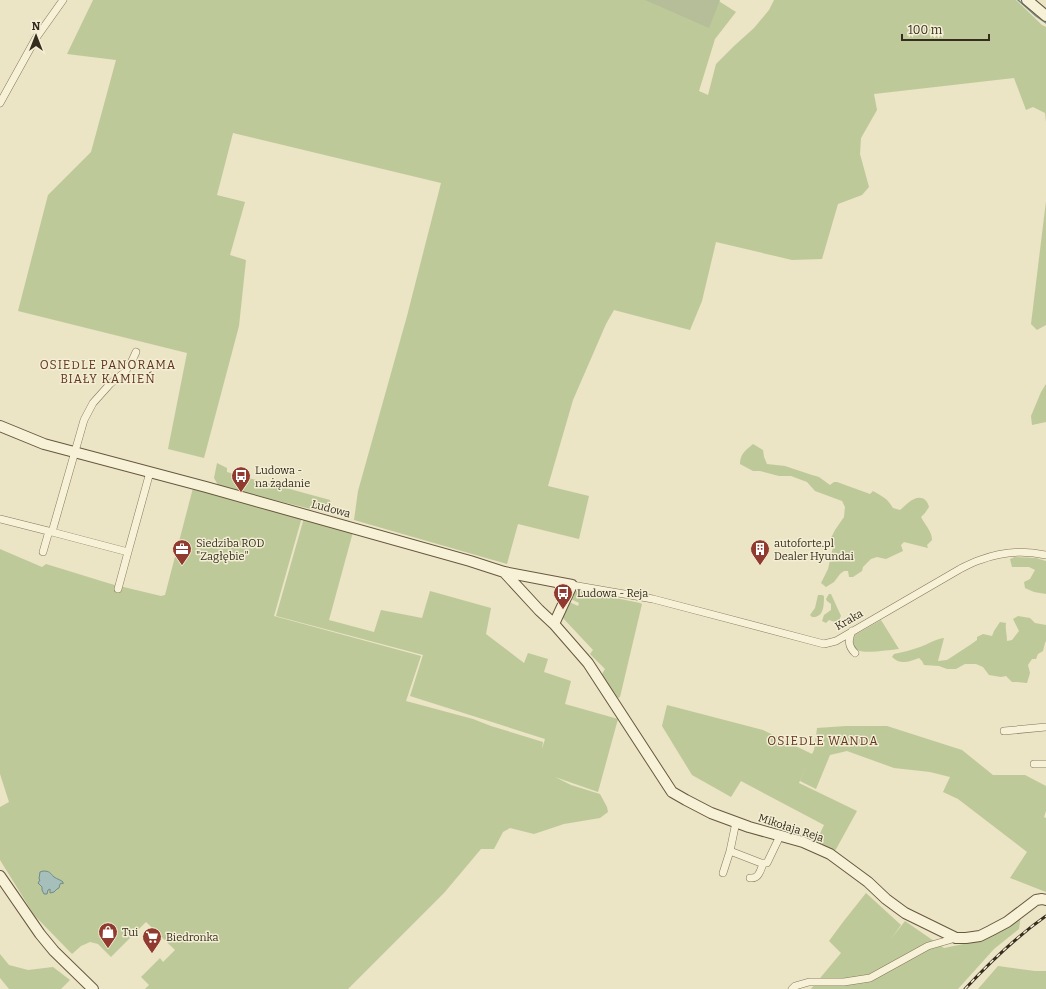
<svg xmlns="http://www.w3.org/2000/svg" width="1046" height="989" viewBox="0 0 1046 989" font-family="Bitter,serif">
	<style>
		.green { fill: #bec999 }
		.cemetery { fill: #b5be98 }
		.water { fill: #a6bfba; stroke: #6e8c88 }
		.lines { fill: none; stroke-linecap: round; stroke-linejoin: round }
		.stream { stroke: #6e8c88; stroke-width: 1.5 }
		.street-casing { stroke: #85765c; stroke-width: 8 }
		.secondary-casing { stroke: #67583f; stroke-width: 12 }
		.street { stroke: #f7f1d7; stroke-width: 7 }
		.secondary { stroke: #f7f1d7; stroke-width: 10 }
		.rail-casing { stroke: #362d1f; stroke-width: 3 }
		.rail { stroke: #f3eed4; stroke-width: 1.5; stroke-dasharray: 4.5; stroke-linecap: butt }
		.labels { text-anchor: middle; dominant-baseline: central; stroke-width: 3; stroke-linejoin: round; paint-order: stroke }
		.poi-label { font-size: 11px; fill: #362d1f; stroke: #f3eed4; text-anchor: start }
		.street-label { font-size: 11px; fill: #362d1f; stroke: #f3eed4 }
		.neighbourhood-label { font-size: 12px; letter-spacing: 1px; fill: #603521; stroke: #f3eed4 }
	</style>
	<rect width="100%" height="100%" fill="#ebe4c5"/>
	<path class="green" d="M93 0H717L736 12 715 39 699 91 708 95 716 64 734 46 754 28 769 10 774 0H1016L1042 25 1046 27V122L1045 113 1033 107 1026 110 1014 78 874 94 877 110 861 138 860 154 869 187 862 195 838 204 822 259 792 260 716 242 702 301 690 330 614 310 606 324 573 400 548 486 589 496 579 539 518 524 507 564 354 520 358 491 407 316 441 183 233 133 217 195 245 202 230 255 246 260 239 326 204 458 168 449 187 353 18 311 48 195 91 152 116 60 67 54Z
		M1046 201V325L1037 330 1031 324Z
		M1046 384V422L1032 425 1031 416 1041 392Z
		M753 444 763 450 764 457 767 464 785 466 812 475 819 477 830 485 834 482H837L870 494 873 491C883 497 887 498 893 508L900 510C903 508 905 505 908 503 916 496 926 495 929 507L925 513 921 517C925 525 932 531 932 540L927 545 928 548 904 542 901 545 903 551 886 559 877 557 871 559 863 567 862 571 853 577H849L848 571H844L840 574 834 582 826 587 821 583 828 569 833 547 829 542 835 530 844 517 845 507 842 501 815 491 807 482 791 476H779L760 471H753L740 464C740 454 746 450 753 444Z
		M217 463 227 468V472L330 500 332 509 330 513H327L222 487 218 485 214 478Z
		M193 488 302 517 274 616 421 656 406 701 473 719 491 726 543 742 542 749 545 739 410 696 423 655 276 616 304 518 353 532 329 620 374 632 381 610 422 618 430 591 491 608 486 634 524 663 528 653 548 659 544 672 571 681 565 704 618 719 598 792 555 777 571 785 600 794 607 807 608 812 600 818 564 824 534 834 510 828 503 832 494 849H481L444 893 348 989H145L149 985 141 977 160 958 163 962 175 950 146 922 111 957 98 944 90 942 81 946 72 954 34 915 0 860V807L9 802 0 774V549L42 567 46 564 111 584 161 596 165 595Z
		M1015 557 1036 558 1046 561V594L1034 592 1025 588 1024 582 1030 579 1035 570 1029 567H1012L1010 559Z
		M576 590 640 603 642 604 620 697 618 698 607 685 602 674 605 669 590 654 593 650 562 617 569 602 578 606 579 603 569 598 573 592Z
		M829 594H831L841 616 840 618V620C836 623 832 621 829 620L826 623 822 621 824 615 831 610V604L827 601 826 599Z
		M818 595H822L824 596C824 605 824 618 812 617L810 615 815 608Z
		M1018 616 1030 618 1035 623 1046 625V641L1045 643 1043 651 1038 654 1036 659H1032L1028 665 1030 673 1027 683 1017 682H1012L1006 676 1001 677 989 675 983 667 976 664H965L956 669H947L939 666 924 665 922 661 919 658C909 662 900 665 892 657L894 654C903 652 912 650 920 647 929 644 935 639 944 638L938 661 947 660 970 645 977 640V637L983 634 992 636 994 631 1000 622 1006 623C1005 629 1007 634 1007 641L1012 640 1019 631 1013 619Z
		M881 620 899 649C890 650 863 654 857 650 852 647 851 641 853 636Z
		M667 705 763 730 812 754 814 750 817 728 846 726H887L962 750 993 775H1025L1046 786V811L1044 817 1046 818V892L1010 878 1027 852 958 799 943 792 950 777 930 772 894 768 847 751 830 755 816 789 800 781 810 758 799 783 857 811 835 851 816 842 824 825 741 781 731 797 692 775 662 726Z
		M866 893 901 925 891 939 905 921 944 948 983 940 1021 915 1019 929 994 949 958 989H811L841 953 829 941 843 922Z
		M0 954 9 965 28 970 53 967 70 980 61 989H9L0 978Z
		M998 966 1035 971H1046V989H978Z"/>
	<path class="cemetery" d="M645 0H720L709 28Z"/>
	<path class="water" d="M43 871C50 871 50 873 54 877 57 879 61 880 63 882V884L62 883 60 884 59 888 57 889 54 892 50 893V889L48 890 47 894H44L42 890V887L38 883 40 880 39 879 40 872Z"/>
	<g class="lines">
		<path class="stream" d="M1018 0 1036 16 1046 23
			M1035 0 1046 9"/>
		<g class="street-casing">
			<path id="street" d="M0 103 36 38 63 0
				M136 352 131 363 125 372 110 384 93 403 84 420 52 532 128 552 150 472
				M0 519 52 532
				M43 552 49 531
				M572 585 653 599 824 644 836 641 960 569C966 566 973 562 980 560 1001 552 1024 550 1046 555
				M118 589 128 552
				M852 631C848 640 848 646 855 653
				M1004 731 1046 727
				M1034 764H1046
				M730 851 761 863H767L780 836
				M723 873 730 851 736 822
				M750 878C759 879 760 871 763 864
				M792 989 795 986 809 982H844L870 978 928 946 956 938"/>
		</g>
		<g class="secondary-casing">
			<path id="secondary" d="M1027 0 1046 16
				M0 426 44 444 206 487 470 561 504 572 572 585 554 624
				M504 572 539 610 554 624 588 663 672 792 686 800 711 813 749 827 803 842 830 854 868 882 886 899 905 913 956 938H966L980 936 990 931 1007 922 1036 900 1042 899 1046 900
				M0 876 40 934 54 951 93 989"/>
		</g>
		<use href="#street" class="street"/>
		<use href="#secondary" class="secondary"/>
		<g class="rail-casing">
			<path id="rail" d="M965 989C990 962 1016 937 1046 916"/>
		</g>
		<use href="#rail" class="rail"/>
	</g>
	<defs>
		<g id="bus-pin" transform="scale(1)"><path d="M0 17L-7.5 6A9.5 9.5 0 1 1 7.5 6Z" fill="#903a30" stroke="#f3eed4"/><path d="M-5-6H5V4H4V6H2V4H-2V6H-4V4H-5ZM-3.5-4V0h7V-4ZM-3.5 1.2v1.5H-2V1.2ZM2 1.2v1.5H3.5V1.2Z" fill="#fff"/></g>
		<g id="office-pin" transform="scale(1)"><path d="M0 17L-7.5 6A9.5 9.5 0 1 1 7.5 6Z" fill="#903a30" stroke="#f3eed4"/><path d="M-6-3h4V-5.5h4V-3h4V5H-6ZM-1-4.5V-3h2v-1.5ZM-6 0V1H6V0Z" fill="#fff"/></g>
		<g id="building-pin" transform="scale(1)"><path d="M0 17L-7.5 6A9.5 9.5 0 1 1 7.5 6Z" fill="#903a30" stroke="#f3eed4"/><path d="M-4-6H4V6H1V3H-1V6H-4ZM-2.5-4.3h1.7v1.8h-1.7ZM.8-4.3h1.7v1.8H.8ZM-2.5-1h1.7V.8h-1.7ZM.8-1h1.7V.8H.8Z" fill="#fff"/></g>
		<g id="shop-pin" transform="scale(1)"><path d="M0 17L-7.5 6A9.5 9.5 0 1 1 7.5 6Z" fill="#903a30" stroke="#f3eed4"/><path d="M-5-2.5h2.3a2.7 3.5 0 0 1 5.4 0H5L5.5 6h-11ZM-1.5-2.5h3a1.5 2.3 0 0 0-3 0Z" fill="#fff"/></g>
		<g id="supermarket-pin" transform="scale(1)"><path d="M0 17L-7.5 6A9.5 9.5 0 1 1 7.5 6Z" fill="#903a30" stroke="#f3eed4"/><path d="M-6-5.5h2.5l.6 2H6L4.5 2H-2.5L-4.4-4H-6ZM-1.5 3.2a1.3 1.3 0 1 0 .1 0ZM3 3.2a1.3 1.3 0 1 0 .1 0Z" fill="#fff"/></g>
	</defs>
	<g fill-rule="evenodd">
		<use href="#bus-pin" x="241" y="476"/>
		<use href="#office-pin" x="182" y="549"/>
		<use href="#building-pin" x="760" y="549"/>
		<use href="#bus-pin" x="563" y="593"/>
		<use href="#shop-pin" x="108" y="932"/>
		<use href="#supermarket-pin" x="152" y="937"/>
	</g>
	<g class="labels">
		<g class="poi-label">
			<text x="255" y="470">Ludowa -<tspan x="255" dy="13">na żądanie</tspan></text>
			<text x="196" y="543">Siedziba ROD<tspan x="196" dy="13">"Zagłębie"</tspan></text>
			<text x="774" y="543">autoforte.pl<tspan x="774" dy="13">Dealer Hyundai</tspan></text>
			<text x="577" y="593">Ludowa - Reja</text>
			<text x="122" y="932">Tui</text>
			<text x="166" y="937">Biedronka</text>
		</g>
		<g class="street-label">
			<text transform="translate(331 509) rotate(15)">Ludowa</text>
			<text transform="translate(849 620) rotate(-30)">Kraka</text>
			<text transform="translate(791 828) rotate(18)">Mikołaja Reja</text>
		</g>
		<g class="neighbourhood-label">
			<text x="108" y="365">OSIEDLE PANORAMA<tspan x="108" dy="14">BIAŁY KAMIEŃ</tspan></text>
			<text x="823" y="741">OSIEDLE WANDA</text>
		</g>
	</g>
	<g transform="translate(36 36)" stroke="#f3eed4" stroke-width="3" paint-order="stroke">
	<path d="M0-3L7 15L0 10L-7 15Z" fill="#362d1f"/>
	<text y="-6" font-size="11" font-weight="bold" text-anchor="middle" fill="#362d1f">N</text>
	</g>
	<path d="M902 34v6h87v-6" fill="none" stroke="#362d1f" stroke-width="2"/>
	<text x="908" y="34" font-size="12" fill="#362d1f" stroke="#f3eed4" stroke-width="3" paint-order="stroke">100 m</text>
</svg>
